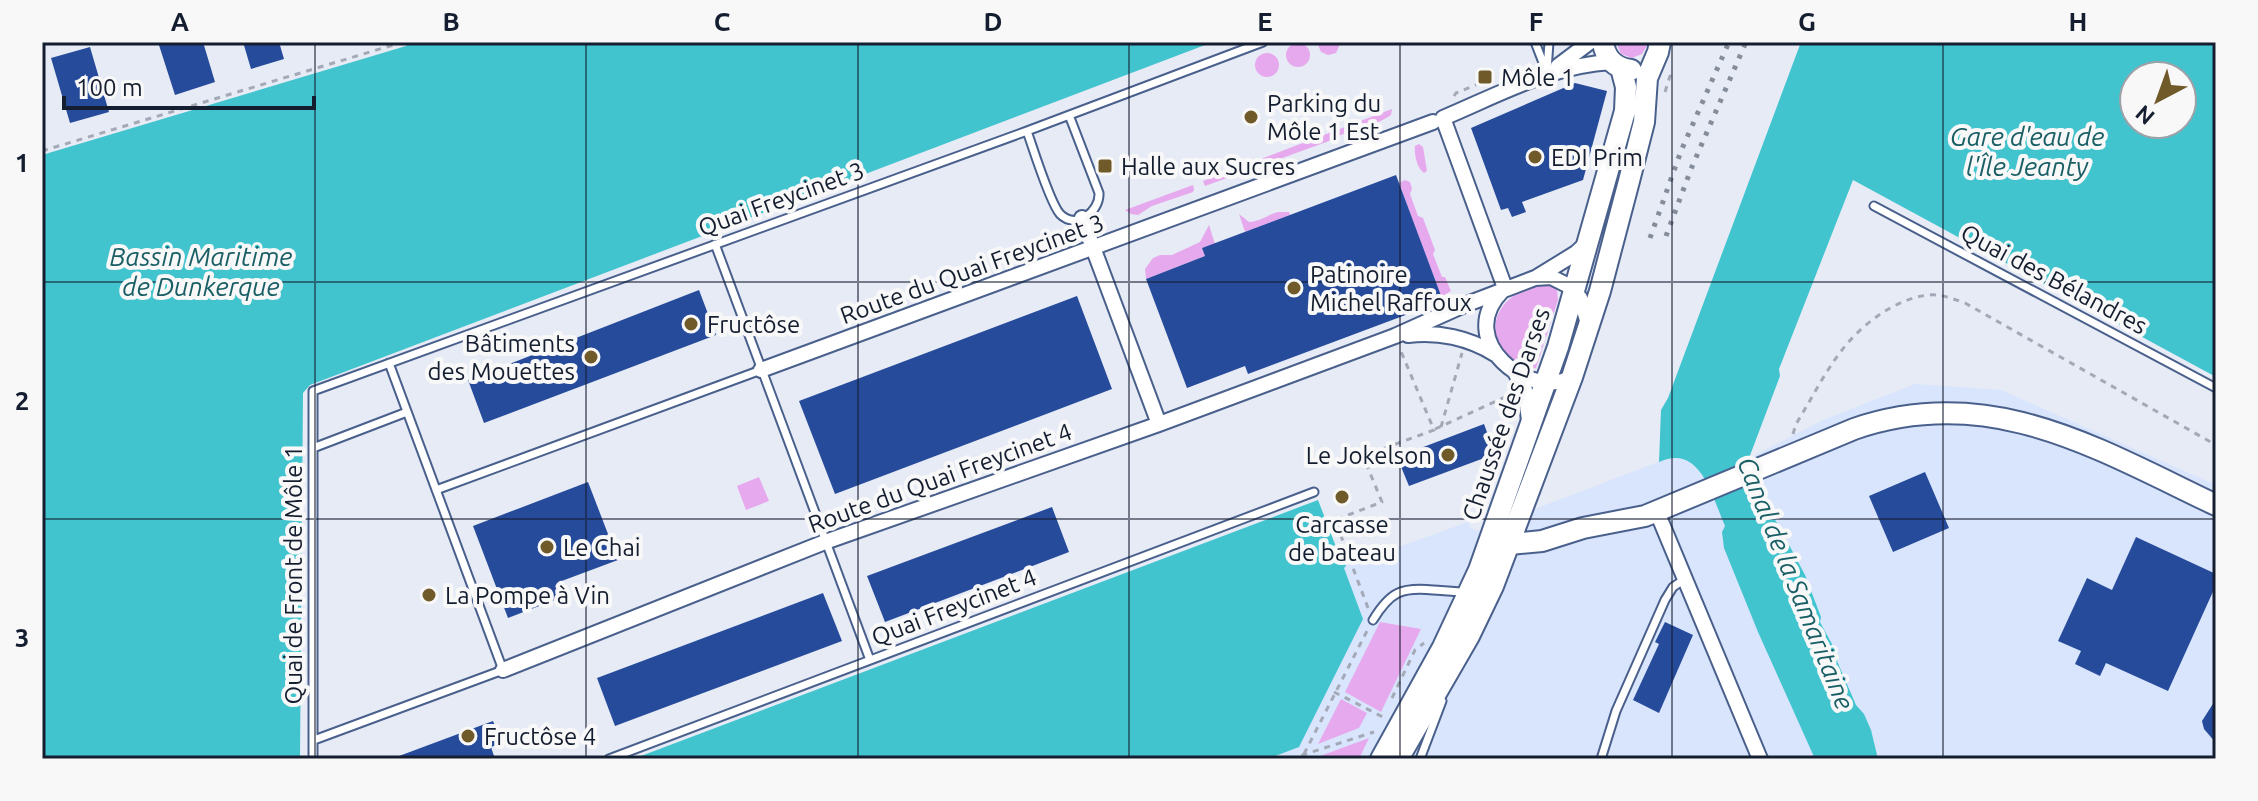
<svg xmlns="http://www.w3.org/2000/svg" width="2258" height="801" viewBox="0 0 2258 801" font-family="Ubuntu,sans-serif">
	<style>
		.built { fill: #d9e5fc }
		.green { fill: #e7a9ee }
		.water { fill: #42c4cf; fill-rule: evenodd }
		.building { fill: #264b9b }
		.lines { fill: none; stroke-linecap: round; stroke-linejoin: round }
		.lane-casing { stroke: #4a608c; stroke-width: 11 }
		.street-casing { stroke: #4a608c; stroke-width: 18 }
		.secondary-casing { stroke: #4a608c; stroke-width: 24 }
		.path { stroke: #a3a9b6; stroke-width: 3; stroke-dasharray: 6 6; stroke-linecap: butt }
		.lane { stroke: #fff; stroke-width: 7 }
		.street { stroke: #fff; stroke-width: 14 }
		.secondary { stroke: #fff; stroke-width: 20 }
		.rail { stroke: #858c9a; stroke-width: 5; stroke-dasharray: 4 8; stroke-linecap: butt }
		.grid { fill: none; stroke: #151e30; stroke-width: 2; stroke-opacity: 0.55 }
		.poi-dot { fill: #715a2a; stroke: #f8f8f8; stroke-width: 3 }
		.labels { text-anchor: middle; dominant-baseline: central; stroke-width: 8; stroke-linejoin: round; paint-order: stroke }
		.poi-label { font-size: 24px; fill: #151e30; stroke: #f8f8f8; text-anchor: start }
		.street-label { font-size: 24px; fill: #151e30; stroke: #f8f8f8 }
		.water-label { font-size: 26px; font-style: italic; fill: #195f65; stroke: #f8f8f8 }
		.neatline { fill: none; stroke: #151e30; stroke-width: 3 }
		.grid-label { font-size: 26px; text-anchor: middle; font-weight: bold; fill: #151e30 }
	</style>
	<rect width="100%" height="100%" fill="#e6ebf6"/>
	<path class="built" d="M1915 384 2001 390 2216 485V759H1267L1299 746 1343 567 1468 522 1471 528 1477 531 1666 459 1680 458 1691 462 1701 471 1705 481 1823 420Z"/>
	<path class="green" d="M1317 42H1341L1336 53 1328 55 1321 52Z
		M1616 42H1648V44L1642 54 1632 58 1621 54Z
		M1286 55a12 12 0 1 1 24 0a12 12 0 1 1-24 0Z
		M1255 65a12 12 0 1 1 24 0a12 12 0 1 1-24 0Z
		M1392 109 1391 115C1373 128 1348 129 1329 141L1205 186 1203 181Z
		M1419 144 1423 147 1427 171 1424 173C1417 168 1414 155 1415 146Z
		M1405 180 1410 182 1412 189 1410 194 1418 216 1423 218 1435 250 1433 254 1442 277H1445L1451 291 1441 297 1399 183Z
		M1193 185 1194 189 1193 192 1152 206 1138 215 1131 214 1125 210Z
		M1278 212H1289L1290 215 1245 232 1239 214 1249 222C1260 222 1267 215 1278 212Z
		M1209 225 1215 244 1202 248 1205 256 1146 279 1145 269 1153 258 1160 255H1172L1200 242Z
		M1550 283 1557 290 1558 300 1536 368 1527 370C1473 341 1493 289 1550 283Z
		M759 477 769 501 746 510 737 486Z
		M1380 622 1421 629 1381 712 1345 692Z
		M1341 699 1367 713 1359 728 1318 744Z
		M1369 738 1359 759H1312Z"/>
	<path class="water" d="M412 42H1213L310 385 303 393 300 759H42V155L406 46Z
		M1801 42H2216V377L1853 180 1779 369 1780 376 1746 466 1762 502 1778 524 1805 575 1821 617 1820 622 1839 657 1837 661 1856 705 1864 714 1871 730 1878 759H1815L1758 632 1724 548 1722 532 1725 526C1712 497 1701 443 1659 462L1661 410 1668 398ZM2134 76H2182V124H2134Z
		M1318 500 1338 552H1341L1346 566 1344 568 1363 619 1299 747 1267 759H633Z"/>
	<path class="building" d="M158 42H203L215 82 175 95Z
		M243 42H279L284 59 251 69Z
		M90 47 109 112 70 123 51 58Z
		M1575 83 1607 91 1583 180 1522 202 1526 212 1512 217 1508 208 1501 210 1471 128Z
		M1396 175 1443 301 1248 374 1245 366 1187 388 1146 279 1205 256 1202 248Z
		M699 290 716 335 484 423 468 380Z
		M1077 296 1112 389 835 494 799 401Z
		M1484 424 1495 454 1409 486 1397 457Z
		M1925 472 1949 528 1893 552 1869 496Z
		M588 482 618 560 559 582 565 596 508 618 473 526Z
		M1052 507 1069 552 885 622 867 576Z
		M2136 537 2216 574V585L2168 691 2106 663 2100 676 2075 664 2081 651 2058 641 2087 578 2112 590Z
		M823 593 842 641 615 726 597 678Z
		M1665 622 1693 635 1659 713 1633 700 1659 644 1655 642Z
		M2216 699V743L2204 729 2202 721Z
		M493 721 502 743 491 747 495 759H391Z"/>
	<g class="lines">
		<g class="lane-casing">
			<path id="lane" d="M1535 42 1547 73
				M1547 71 1549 42
				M1027 131C1033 148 1050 203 1060 214 1076 230 1100 212 1099 193L1069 115
				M1874 206 2216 388
				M715 244 870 660
				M313 448 407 412
				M436 490 761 370
				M1373 620C1390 592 1401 587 1433 590 1445 591 1456 591 1467 593
				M314 740 503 670 389 363
				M313 759V391L1027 131 1263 42
				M609 759 1314 492
				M1420 759 1442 701
				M1601 759 1616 711 1665 600 1673 587 1685 579"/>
		</g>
		<g class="street-casing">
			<path id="street" d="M1558 66 1590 42
				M1082 218 1159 424
				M1537 277 1576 253 1589 241
				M1505 288 1443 118C1498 95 1551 65 1612 62
				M1502 291C1453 341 1530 401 1572 377
				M1408 335C1438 331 1469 338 1495 354
				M761 370 1433 122
				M1515 372 1525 390 1529 420
				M1657 512 1760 759
				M503 670 825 542 1159 424 1395 336 1462 306 1535 278 1551 277 1569 286 1580 298 1588 323"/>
		</g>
		<g class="secondary-casing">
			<path id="secondary" d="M1603 42C1605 58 1614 68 1631 70
				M1510 544 1542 541 1583 528 1645 516 1854 429C1990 382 2098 449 2216 505
				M1381 759 1443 647 1479 570 1558 347 1625 111 1626 87 1621 68
				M1398 759 1469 636 1493 586 1572 377 1600 291 1629 181 1644 122 1647 78 1658 52 1660 42"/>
		</g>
		<path class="path" d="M1665 92 1671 73
			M1454 96 1456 93 1476 85
			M42 151 403 42
			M1441 427 1462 353
			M1435 429 1512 394
			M1793 434 1796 424C1811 400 1824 373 1842 350 1861 325 1896 298 1929 295 1942 294 1953 299 1965 303L2216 445
			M1368 608 1335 520 1382 502 1363 456 1434 430 1400 349
			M1334 692 1383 717
			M1392 698 1415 650 1424 643
			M1304 754 1368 629
			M1290 759 1374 732"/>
		<use href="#lane" class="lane"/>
		<use href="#street" class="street"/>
		<use href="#secondary" class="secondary"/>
		<path class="rail" d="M1666 236 1691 169 1746 42
			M1650 238 1681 151 1729 42"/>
	</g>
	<path class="grid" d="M315 42V759M586 42V759M858 42V759M1129 42V759M1400 42V759M1672 42V759M1943 42V759M42 282H2216M42 519H2216"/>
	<g class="poi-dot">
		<rect x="1477" y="69" width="16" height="16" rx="4"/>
		<circle cx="1251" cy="117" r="8"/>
		<circle cx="1535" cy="157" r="8"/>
		<rect x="1097" y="158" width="16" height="16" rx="4"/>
		<circle cx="1294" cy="288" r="8"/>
		<circle cx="691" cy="324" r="8"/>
		<circle cx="591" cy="357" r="8"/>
		<circle cx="1448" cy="455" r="8"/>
		<circle cx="1342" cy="497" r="8"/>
		<circle cx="547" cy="547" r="8"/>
		<circle cx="429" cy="595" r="8"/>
		<circle cx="468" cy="736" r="8"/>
	</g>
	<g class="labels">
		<g class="poi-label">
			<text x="1501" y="77">Môle 1</text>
			<text x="1267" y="103">Parking du<tspan x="1267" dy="28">Môle 1 Est</tspan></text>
			<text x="1551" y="157">EDI Prim</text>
			<text x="1121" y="166">Halle aux Sucres</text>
			<text x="1310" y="274">Patinoire<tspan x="1310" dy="28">Michel Raffoux</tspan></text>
			<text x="707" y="324">Fructôse</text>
			<text x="575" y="343" text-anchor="end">Bâtiments<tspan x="575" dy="28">des Mouettes</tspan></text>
			<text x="1432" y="455" text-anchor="end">Le Jokelson</text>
			<text x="1342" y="524" text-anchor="middle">Carcasse<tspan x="1342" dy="28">de bateau</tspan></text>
			<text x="563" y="547">Le Chai</text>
			<text x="445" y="595">La Pompe à Vin</text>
			<text x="484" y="736">Fructôse 4</text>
		</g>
		<g class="street-label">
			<text transform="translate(781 199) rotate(-20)">Quai Freycinet 3</text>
			<text transform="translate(972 269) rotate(-20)">Route du Quai Freycinet 3</text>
			<text transform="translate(2054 279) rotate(28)">Quai des Bélandres</text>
			<text transform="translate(1506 414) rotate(-71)">Chaussée des Darses</text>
			<text transform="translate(940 478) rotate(-20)">Route du Quai Freycinet 4</text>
			<text transform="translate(293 575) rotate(-90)">Quai de Front de Môle 1</text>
			<text transform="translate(954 607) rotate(-21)">Quai Freycinet 4</text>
		</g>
		<g class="water-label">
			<text x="2027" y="136">Gare d'eau de<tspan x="2027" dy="30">l'Île Jeanty</tspan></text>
			<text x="201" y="256">Bassin Maritime<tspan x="201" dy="30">de Dunkerque</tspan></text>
			<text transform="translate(1796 583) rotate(68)">Canal de la Samaritaine</text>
		</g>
	</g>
	<rect width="2258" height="801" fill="none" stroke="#f8f8f8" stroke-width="88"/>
	<g transform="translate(2158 100) rotate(221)"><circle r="38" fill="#f8f8f8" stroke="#9da1a8" stroke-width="2"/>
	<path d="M0-6L14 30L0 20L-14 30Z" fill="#715a2a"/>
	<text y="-12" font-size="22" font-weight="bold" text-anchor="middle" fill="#151e30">N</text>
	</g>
	<path d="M64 96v12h250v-12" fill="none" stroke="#151e30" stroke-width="4"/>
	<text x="76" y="96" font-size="24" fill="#151e30" stroke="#f8f8f8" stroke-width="6" paint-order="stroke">100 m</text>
	<rect x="44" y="44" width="2170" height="713" class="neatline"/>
	<g class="grid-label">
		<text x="180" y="31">A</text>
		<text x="451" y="31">B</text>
		<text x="722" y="31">C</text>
		<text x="993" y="31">D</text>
		<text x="1265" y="31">E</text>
		<text x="1536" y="31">F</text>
		<text x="1807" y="31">G</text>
		<text x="2078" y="31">H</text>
		<text x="22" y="172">1</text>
		<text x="22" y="410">2</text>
		<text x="22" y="647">3</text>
	</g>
</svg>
